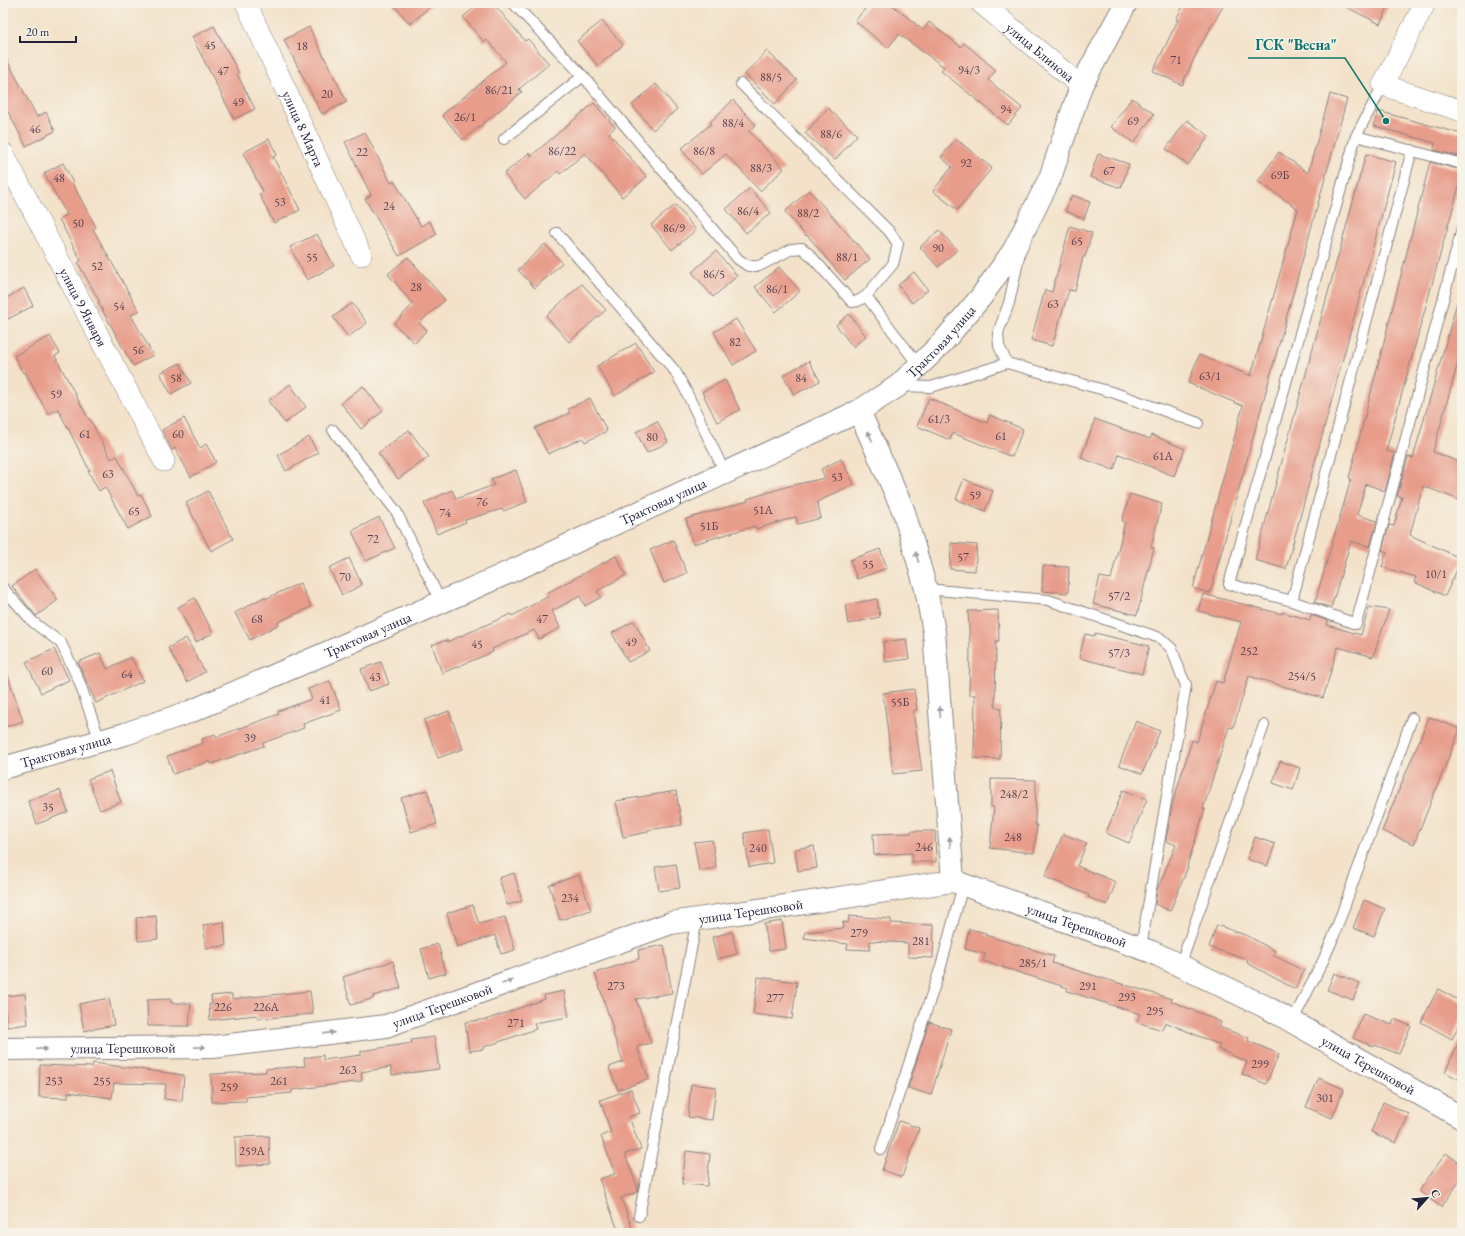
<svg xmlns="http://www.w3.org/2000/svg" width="1465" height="1236" viewBox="0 0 1465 1236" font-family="'EB Garamond',serif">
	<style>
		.building { fill: #e89c8a }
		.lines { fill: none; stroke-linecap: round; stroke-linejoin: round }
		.service-casing { stroke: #8a8282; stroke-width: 12 }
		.minor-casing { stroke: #8a8282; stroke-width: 22 }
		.tertiary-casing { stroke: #8a8282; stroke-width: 24 }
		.service { stroke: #fff; stroke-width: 10 }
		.minor { stroke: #fff; stroke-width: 21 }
		.tertiary { stroke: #fff; stroke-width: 22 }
		.oneway { fill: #9c9ca7 }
		.labels { text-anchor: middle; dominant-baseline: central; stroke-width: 3; stroke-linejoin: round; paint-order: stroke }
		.number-label { font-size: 12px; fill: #54404f }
		.street-label { font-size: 14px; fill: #22223b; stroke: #f7f3e8 }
		.leader { fill: none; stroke: #0f766e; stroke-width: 1.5 }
		.callout-dot { fill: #0f766e; stroke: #f7f3e8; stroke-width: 1.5 }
		.callout-label { font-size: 15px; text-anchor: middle; font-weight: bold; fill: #0f766e; stroke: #f7f3e8; stroke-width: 3; stroke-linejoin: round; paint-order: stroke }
	</style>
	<rect width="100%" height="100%" fill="#f7f3e8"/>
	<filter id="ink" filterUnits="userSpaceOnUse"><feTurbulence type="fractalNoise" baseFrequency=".025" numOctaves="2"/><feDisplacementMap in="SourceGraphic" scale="8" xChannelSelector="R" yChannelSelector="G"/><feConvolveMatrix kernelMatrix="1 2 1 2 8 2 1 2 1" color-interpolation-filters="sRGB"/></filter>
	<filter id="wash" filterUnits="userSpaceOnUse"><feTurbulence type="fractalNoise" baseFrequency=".012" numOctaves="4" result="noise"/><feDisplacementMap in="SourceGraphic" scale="16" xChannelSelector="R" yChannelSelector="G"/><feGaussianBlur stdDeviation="0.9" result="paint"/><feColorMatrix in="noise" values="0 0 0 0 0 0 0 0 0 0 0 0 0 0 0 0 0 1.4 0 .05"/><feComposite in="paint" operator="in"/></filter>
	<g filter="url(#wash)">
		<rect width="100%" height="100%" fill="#f3e2c9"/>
		<g id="blocks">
			<path class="building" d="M392 3H434L410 24Z
				M480 3H493L525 41 528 39 549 64 519 89 522 92 463 140 442 115 506 62 487 40 484 42 463 17Z
				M870 3H890L923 30 929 22 961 47 964 43 996 70 988 80 1022 108 1008 125 941 71 944 67 899 34 888 48 855 21Z
				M1185 3H1225L1199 48 1182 85 1153 71 1178 20 1176 19Z
				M1338 3H1390L1380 24Z
				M602 21 623 45 598 66 577 41Z
				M214 26 239 73 237 74 255 109 234 119 192 37Z
				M309 27 347 102 322 114 284 40Z
				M767 51 797 80 775 104 745 74Z
				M3 52 37 117 46 112 55 131 26 146 3 102Z
				M656 84 677 109 653 130 632 105Z
				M1330 94 1347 99 1210 593 1193 588 1243 406 1188 383 1199 355 1251 376 1298 209 1258 181 1279 152 1308 173Z
				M1132 98 1154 114 1134 143 1111 127Z
				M733 100 756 125 749 131 784 169 760 191 726 154 702 174 681 149 711 124 710 122Z
				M594 103 615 127 609 133 647 177 622 197 585 153 560 174 558 171 525 199 504 174 529 153 531 156Z
				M828 108 857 135 835 160 805 133Z
				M1378 111 1462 134V157L1434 150 1435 143 1374 126Z
				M1187 120 1209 136 1188 165 1166 149Z
				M365 132 391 183 394 181 421 226 429 221 437 234 399 256 365 199 371 195 345 142Z
				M269 139 277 155 273 157 300 210 274 223 259 194 263 192 243 153Z
				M956 139 992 168 957 210 933 191 952 167 941 157Z
				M1098 154 1129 164 1121 188 1090 177Z
				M1366 154 1396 162 1286 569 1255 560Z
				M1430 162 1462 170V175L1386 451 1395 453 1385 491 1366 484 1357 515 1377 521 1370 547 1351 541 1331 608 1315 602 1351 479 1349 478Z
				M63 163 73 183H72L96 227 93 229 139 311 131 315 153 355 133 366 98 302H100L78 263 81 261 59 219 67 215 44 173Z
				M750 188 771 213 746 233 726 209Z
				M809 190 870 259 845 280 807 235 806 236 785 212Z
				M1072 195 1090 202 1084 219 1065 211Z
				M675 205 696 230 672 250 651 225Z
				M1070 226 1092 233 1085 257H1083L1075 291 1069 290 1052 346 1031 340 1045 290 1052 292Z
				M939 230 957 250 938 267 920 247Z
				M317 234 334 266 307 280 290 247Z
				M545 244 562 263 535 288 518 270Z
				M716 251 737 276 713 297 692 272Z
				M408 257 445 300 419 323 427 330 415 343 394 324 413 304 388 274Z
				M779 267 800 291 776 312 755 287Z
				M914 272 928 290 912 303 898 285Z
				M582 284 606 310 569 342 546 316Z
				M24 288 33 306 8 319 3 309V300Z
				M1458 299H1462V348L1433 452 1462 463V501L1423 486 1410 535 1462 559 1445 596 1414 582 1416 577 1382 567 1387 552 1382 550 1389 525 1394 526 1402 497 1397 496 1408 457 1413 458Z
				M352 303 367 323 348 337 333 317Z
				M849 314 866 336 853 347 836 325Z
				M736 319 756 351 733 365 714 332Z
				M50 336 60 353 55 356 89 420 90 419 111 459 117 456 138 496 141 494 152 516 128 529 105 487 99 491 88 471H90L58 409 48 414 25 372 23 373 14 356Z
				M636 343 654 372 615 396 597 366Z
				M809 361 820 381 794 395 783 375Z
				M180 363 191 383 171 394 160 373Z
				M725 380 740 410 717 422 702 392Z
				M290 384 306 407 285 423 268 401Z
				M363 386 383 411 361 429 341 403Z
				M590 398 607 431 585 442 583 438 548 454 535 428 570 413 568 409Z
				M929 398 987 423 990 415 1023 429 1012 457 953 433 950 440 917 426Z
				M184 418 200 448 206 444 216 462 191 477 175 448 172 450 162 430Z
				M1095 419 1150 439 1152 435 1185 449 1174 476 1119 454 1114 470 1081 458Z
				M657 421 668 442 647 453 636 432Z
				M409 430 429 457 398 479 378 453Z
				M309 437 318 453 286 471 278 455Z
				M841 459 854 484 817 502 821 518 798 524 796 517 756 529 755 526 693 544 686 519 748 501 747 499 789 486 825 478 821 469Z
				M516 470 527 502 503 511 502 509 465 520 466 522 437 534 424 503 452 490 456 499 494 485 491 479Z
				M964 479 993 491 985 511 956 499Z
				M208 491 233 539 211 551 186 503Z
				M1130 494 1162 504 1151 547 1154 548 1137 615 1093 604 1100 577 1111 579 1125 522 1122 521Z
				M379 517 395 548 366 561 352 531Z
				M673 540 687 573 664 583 650 550Z
				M951 543 977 545 975 571 950 569Z
				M880 549 887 568 857 579 850 560Z
				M616 556 626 575 597 591 601 597 585 606 580 596 552 611 560 628 539 639 534 630 492 649 493 652 442 673 432 645 447 640V642L511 614 512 616 549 596 547 593Z
				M349 558 362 585 342 595 329 568Z
				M1043 566 1069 567 1068 593 1042 591Z
				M35 569 58 600 36 616 12 586Z
				M300 583 311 607 278 622 279 624 250 640 235 613 264 597 265 599Z
				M1203 594 1282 614V612L1310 620 1311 615 1328 621 1327 625 1361 635 1369 607 1389 610 1373 657 1338 647 1323 698 1249 676 1233 728 1229 727 1203 809H1205L1187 866 1188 867 1170 911 1155 904 1157 890 1176 845 1166 841 1172 805 1192 740 1197 742 1216 681 1223 683 1241 622 1198 611Z
				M195 598 213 633 196 642 178 607Z
				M877 599 880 617 848 624 845 605Z
				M998 610 999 641H996L995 707 1001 708 1000 759 974 758 975 695H969L970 647 968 611Z
				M634 621 650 651 628 662 612 633Z
				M1095 633 1149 646 1142 674 1079 658 1085 634 1095 636Z
				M186 638 205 672 187 682 168 648Z
				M906 639 909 659 885 662 883 642Z
				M54 649 69 680 41 693 26 662Z
				M100 653 107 669 131 657 143 681 96 703 78 662Z
				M381 662 389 684 369 691 361 669Z
				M3 670H6L23 721 3 728Z
				M330 681 341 710 303 724 304 728 263 743 264 746 211 764 210 761 173 774 167 756 203 743 202 739 215 734 216 737 279 714 278 711 312 699 308 689Z
				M914 689 917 710 913 711 922 771 893 774 883 693Z
				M449 711 463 749 438 758 424 720Z
				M1429 717 1460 729 1414 844 1382 831Z
				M1136 721 1160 731 1142 774 1119 765Z
				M1280 761 1300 768 1293 790 1273 783Z
				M110 771 121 802 100 810 88 779Z
				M991 779 1036 780 1035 825H1037L1034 853 990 848 994 807H991Z
				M60 790 68 812 37 824 28 801Z
				M427 790 437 824 411 832 401 798Z
				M1123 790 1147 799 1129 843 1106 833Z
				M676 791 682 825 647 830 648 832 623 837 616 801Z
				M768 829 773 863 749 867 744 833Z
				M911 831H935L936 862H912V853L874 855 873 834 911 833Z
				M1063 834 1087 843 1077 866 1116 882 1107 905 1088 897 1089 895 1045 877Z
				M1255 837 1275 844 1267 866 1247 859Z
				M712 840 716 868 699 871 694 842Z
				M814 846 817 868 798 871 795 849Z
				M676 864 680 888 659 891 655 867Z
				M514 873 522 901 507 905 499 878Z
				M579 875 591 910 560 920 549 885Z
				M1364 900 1385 909 1374 936 1353 928Z
				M473 905 479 924 505 917 515 950 501 954 495 935 457 947 447 913Z
				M156 916 158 939 138 941 136 918Z
				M849 916 891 919V923L934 925 933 958 908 957V943L870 941V950L847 949 848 944 804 938 805 932 844 928 843 922 848 923Z
				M782 921 786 949 769 951 764 924Z
				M224 922 226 946 206 948 203 925Z
				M1217 925 1248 936 1275 951 1273 955 1304 971 1295 989 1247 963 1248 960 1209 947Z
				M969 929 986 933 985 935 1054 956 1052 963 1172 999 1171 1001 1221 1022 1219 1027 1249 1038 1248 1041 1279 1054 1266 1084 1242 1074 1247 1062 1218 1049 1220 1045 1165 1022 1162 1030 1137 1022 1140 1014 1067 991 1068 988 983 961 985 954 965 949Z
				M732 932 737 954 717 959 712 937Z
				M438 944 446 973 429 978 421 949Z
				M664 945 672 993 636 999 651 1043 637 1047 649 1079 618 1090 609 1067 623 1062 612 1030 613 1029 595 973 639 959 638 950Z
				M393 961 401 988 373 996 374 998 351 1005 343 977Z
				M1334 973 1360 983 1353 1000 1327 990Z
				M758 977 797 982 792 1019 753 1014Z
				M1438 989 1462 1002V1019L1452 1039 1421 1022Z
				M310 991 313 1014 257 1019V1015L210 1020 209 1004H212L211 996 232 994V999Z
				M564 991 569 1017 534 1023 536 1029 484 1047 485 1049 469 1051 465 1022 488 1019 545 999 544 995Z
				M25 994 28 1024 7 1027 4 996Z
				M109 998 114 1025 84 1031 79 1004Z
				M171 999V1003H191L189 1026H148L147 1000Z
				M1363 1014 1392 1025 1394 1019 1411 1026 1399 1054 1375 1045 1374 1047 1353 1038Z
				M929 1022 951 1029 931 1095 908 1088Z
				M1462 1036V1081L1445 1072Z
				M434 1037 439 1069 392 1075 391 1067 361 1072 362 1081 292 1090V1093L246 1097V1101L212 1102 211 1074 266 1072V1069L305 1066 304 1058 323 1055V1060L361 1055V1051L412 1043 411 1040Z
				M93 1063 184 1075 182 1101 164 1099 166 1084 114 1083 112 1098 68 1092V1098L39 1097 40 1065 92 1067Z
				M1319 1078 1344 1089 1332 1118 1306 1107Z
				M691 1084 716 1087 712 1120 688 1117Z
				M631 1089 640 1113 629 1117 641 1149 625 1154 638 1189 637 1192 621 1198 634 1233H619L599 1179 615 1174 601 1136 611 1132 600 1100Z
				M1383 1102 1409 1114 1396 1143 1371 1132Z
				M899 1121 919 1128 902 1177 882 1170Z
				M269 1136 270 1164 236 1166 235 1137Z
				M686 1151 710 1154 707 1186 682 1184Z
				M1446 1153 1462 1165V1178L1441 1207 1419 1191Z"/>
		</g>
	</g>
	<g filter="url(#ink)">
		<use href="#blocks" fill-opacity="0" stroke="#8a8282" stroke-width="1"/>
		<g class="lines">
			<g class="service-casing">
				<path id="service" d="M513 3 583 76 738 259 748 266H759L792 249 802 248 810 255 852 302 858 301 866 296
					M741 84 889 231 898 244 893 264 866 296 919 366
					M1383 85 1356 136 1229 584 1292 601 1356 624 1462 229
					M1356 136 1462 164
					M504 139 583 76
					M557 233 675 371 685 389 725 473
					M1007 363 999 346 998 333 1009 303 1019 257 1016 253
					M900 386 931 387 1007 363 1115 393 1198 423
					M333 430 396 511 441 602
					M3 588 33 622 61 643 79 681 100 741
					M926 589 1048 600 1160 638 1172 649 1181 674 1186 685 1141 947
					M1292 601 1412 150
					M1180 966 1264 725
					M1292 1022 1323 961 1333 938 1412 718
					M881 1149 941 966 963 885
					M639 1216 697 919"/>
			</g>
			<g class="minor-casing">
				<g id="minor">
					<path id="s1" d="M246 3 361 255"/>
					<path id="s2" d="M981 3 1081 86"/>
					<path d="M1425 3 1383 85 1462 111"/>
					<path id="s3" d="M3 153 164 461"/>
				</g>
			</g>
			<g class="tertiary-casing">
				<g id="tertiary">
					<path d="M859 411 904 512 926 589 934 632 953 881"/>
					<path id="s4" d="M3 768 125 734 192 711 324 654 523 566 859 411 898 386 942 343 981 297 1014 250 1050 178 1081 86 1126 3"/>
					<path id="s5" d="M3 1049 213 1047 386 1026 671 923 953 881 1152 952 1268 1008 1462 1118"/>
				</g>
			</g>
			<use href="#service" class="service"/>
			<use href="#minor" class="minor"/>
			<use href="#tertiary" class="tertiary"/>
		</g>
		<defs><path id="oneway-solid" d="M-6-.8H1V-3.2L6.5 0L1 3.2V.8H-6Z"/></defs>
		<g class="oneway">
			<use href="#oneway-solid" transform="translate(870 436) rotate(-114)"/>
			<use href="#oneway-solid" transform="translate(917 557) rotate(-106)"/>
			<use href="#oneway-solid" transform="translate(940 712) rotate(-94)"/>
			<use href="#oneway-solid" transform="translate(950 842) rotate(-94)"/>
			<use href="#oneway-solid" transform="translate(507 982) rotate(-20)"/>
			<use href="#oneway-solid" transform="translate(329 1033) rotate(-7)"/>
			<use href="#oneway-solid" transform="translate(200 1047) rotate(-1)"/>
			<use href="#oneway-solid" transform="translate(42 1049) rotate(-1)"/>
		</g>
	</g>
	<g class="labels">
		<g class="number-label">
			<text x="210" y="45">45</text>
			<text x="302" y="46">18</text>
			<text x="1176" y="60">71</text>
			<text x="969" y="70">94/3</text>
			<text x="223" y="71">47</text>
			<text x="771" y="77">88/5</text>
			<text x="499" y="90">86/21</text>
			<text x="327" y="94">20</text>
			<text x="238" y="102">49</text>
			<text x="1006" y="109">94</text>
			<text x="465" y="117">26/1</text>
			<text x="1133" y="121">69</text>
			<text x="733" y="123">88/4</text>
			<text x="35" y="129">46</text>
			<text x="831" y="134">88/6</text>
			<text x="562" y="151">86/22</text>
			<text x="704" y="151">86/8</text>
			<text x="362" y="152">22</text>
			<text x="966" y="163">92</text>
			<text x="761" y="168">88/3</text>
			<text x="1109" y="171">67</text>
			<text x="1280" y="175">69Б</text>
			<text x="59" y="178">48</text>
			<text x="280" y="202">53</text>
			<text x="389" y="206">24</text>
			<text x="748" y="211">86/4</text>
			<text x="808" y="213">88/2</text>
			<text x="78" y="223">50</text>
			<text x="674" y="228">86/9</text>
			<text x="1077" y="241">65</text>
			<text x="938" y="248">90</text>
			<text x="312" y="257">55</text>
			<text x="847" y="257">88/1</text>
			<text x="97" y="266">52</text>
			<text x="714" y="274">86/5</text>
			<text x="416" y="287">28</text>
			<text x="777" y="289">86/1</text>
			<text x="1053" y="304">63</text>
			<text x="119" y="306">54</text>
			<text x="735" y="342">82</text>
			<text x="138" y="350">56</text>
			<text x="1210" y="376">63/1</text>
			<text x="176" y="378">58</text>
			<text x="801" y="378">84</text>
			<text x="56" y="394">59</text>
			<text x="939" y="419">61/3</text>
			<text x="85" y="434">61</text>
			<text x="178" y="434">60</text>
			<text x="1001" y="436">61</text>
			<text x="652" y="437">80</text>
			<text x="1163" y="456">61А</text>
			<text x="108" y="474">63</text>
			<text x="837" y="477">53</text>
			<text x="975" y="495">59</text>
			<text x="482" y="502">76</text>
			<text x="763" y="510">51А</text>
			<text x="134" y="511">65</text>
			<text x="445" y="513">74</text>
			<text x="709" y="526">51Б</text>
			<text x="373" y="539">72</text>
			<text x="963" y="557">57</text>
			<text x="868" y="564">55</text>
			<text x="1436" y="574">10/1</text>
			<text x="345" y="577">70</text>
			<text x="1119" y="596">57/2</text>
			<text x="257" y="619">68</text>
			<text x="542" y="619">47</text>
			<text x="631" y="642">49</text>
			<text x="477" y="644">45</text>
			<text x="1249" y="651">252</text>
			<text x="1119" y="653">57/3</text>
			<text x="47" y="671">60</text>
			<text x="127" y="674">64</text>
			<text x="1302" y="676">254/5</text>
			<text x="375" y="677">43</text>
			<text x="325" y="700">41</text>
			<text x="900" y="702">55Б</text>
			<text x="250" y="738">39</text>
			<text x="1014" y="794">248/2</text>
			<text x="48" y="807">35</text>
			<text x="1013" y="837">248</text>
			<text x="924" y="847">246</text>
			<text x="758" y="848">240</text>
			<text x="570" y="898">234</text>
			<text x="859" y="933">279</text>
			<text x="921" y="941">281</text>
			<text x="1033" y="963">285/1</text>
			<text x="616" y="986">273</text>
			<text x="1088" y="986">291</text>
			<text x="1127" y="997">293</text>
			<text x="775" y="998">277</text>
			<text x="223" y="1007">226</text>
			<text x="266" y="1007">226А</text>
			<text x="1155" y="1011">295</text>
			<text x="516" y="1023">271</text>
			<text x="1260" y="1064">299</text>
			<text x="348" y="1070">263</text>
			<text x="54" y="1081">253</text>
			<text x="102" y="1081">255</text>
			<text x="279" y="1081">261</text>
			<text x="229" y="1087">259</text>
			<text x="1325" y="1098">301</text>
			<text x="252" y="1151">259А</text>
		</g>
		<g class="street-label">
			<text stroke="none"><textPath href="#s2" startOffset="77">улица Блинова</textPath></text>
			<text stroke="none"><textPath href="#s1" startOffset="138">улица 8 Марта</textPath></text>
			<text stroke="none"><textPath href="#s3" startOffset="174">улица 9 Января</textPath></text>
			<text stroke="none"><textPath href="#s4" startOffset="1037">Трактовая улица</textPath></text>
			<text stroke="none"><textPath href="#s4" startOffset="713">Трактовая улица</textPath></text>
			<text stroke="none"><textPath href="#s4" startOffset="389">Трактовая улица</textPath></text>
			<text stroke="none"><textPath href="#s4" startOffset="65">Трактовая улица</textPath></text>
			<text stroke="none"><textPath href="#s5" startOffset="768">улица Терешковой</textPath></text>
			<text stroke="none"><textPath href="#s5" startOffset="1104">улица Терешковой</textPath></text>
			<text stroke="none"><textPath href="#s5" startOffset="444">улица Терешковой</textPath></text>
			<text stroke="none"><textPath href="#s5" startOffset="120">улица Терешковой</textPath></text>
			<text stroke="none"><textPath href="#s5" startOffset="1428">улица Терешковой</textPath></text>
		</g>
	</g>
	<path class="leader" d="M1386 121L1345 58H1248"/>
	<circle class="callout-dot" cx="1386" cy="121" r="4"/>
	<g class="callout-label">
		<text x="1296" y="50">ГСК "Весна"</text>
	</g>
	<rect width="1465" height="1236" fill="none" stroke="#f7f3e8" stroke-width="16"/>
	<g transform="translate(1427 1198) rotate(63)" stroke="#f7f3e8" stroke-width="3" paint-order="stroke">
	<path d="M0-3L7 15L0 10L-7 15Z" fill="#22223b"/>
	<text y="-6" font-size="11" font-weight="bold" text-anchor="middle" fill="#22223b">С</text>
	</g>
	<path d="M20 36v6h56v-6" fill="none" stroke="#22223b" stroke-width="2"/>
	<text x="26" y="36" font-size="12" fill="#22223b" stroke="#f7f3e8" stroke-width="3" paint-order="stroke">20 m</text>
</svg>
